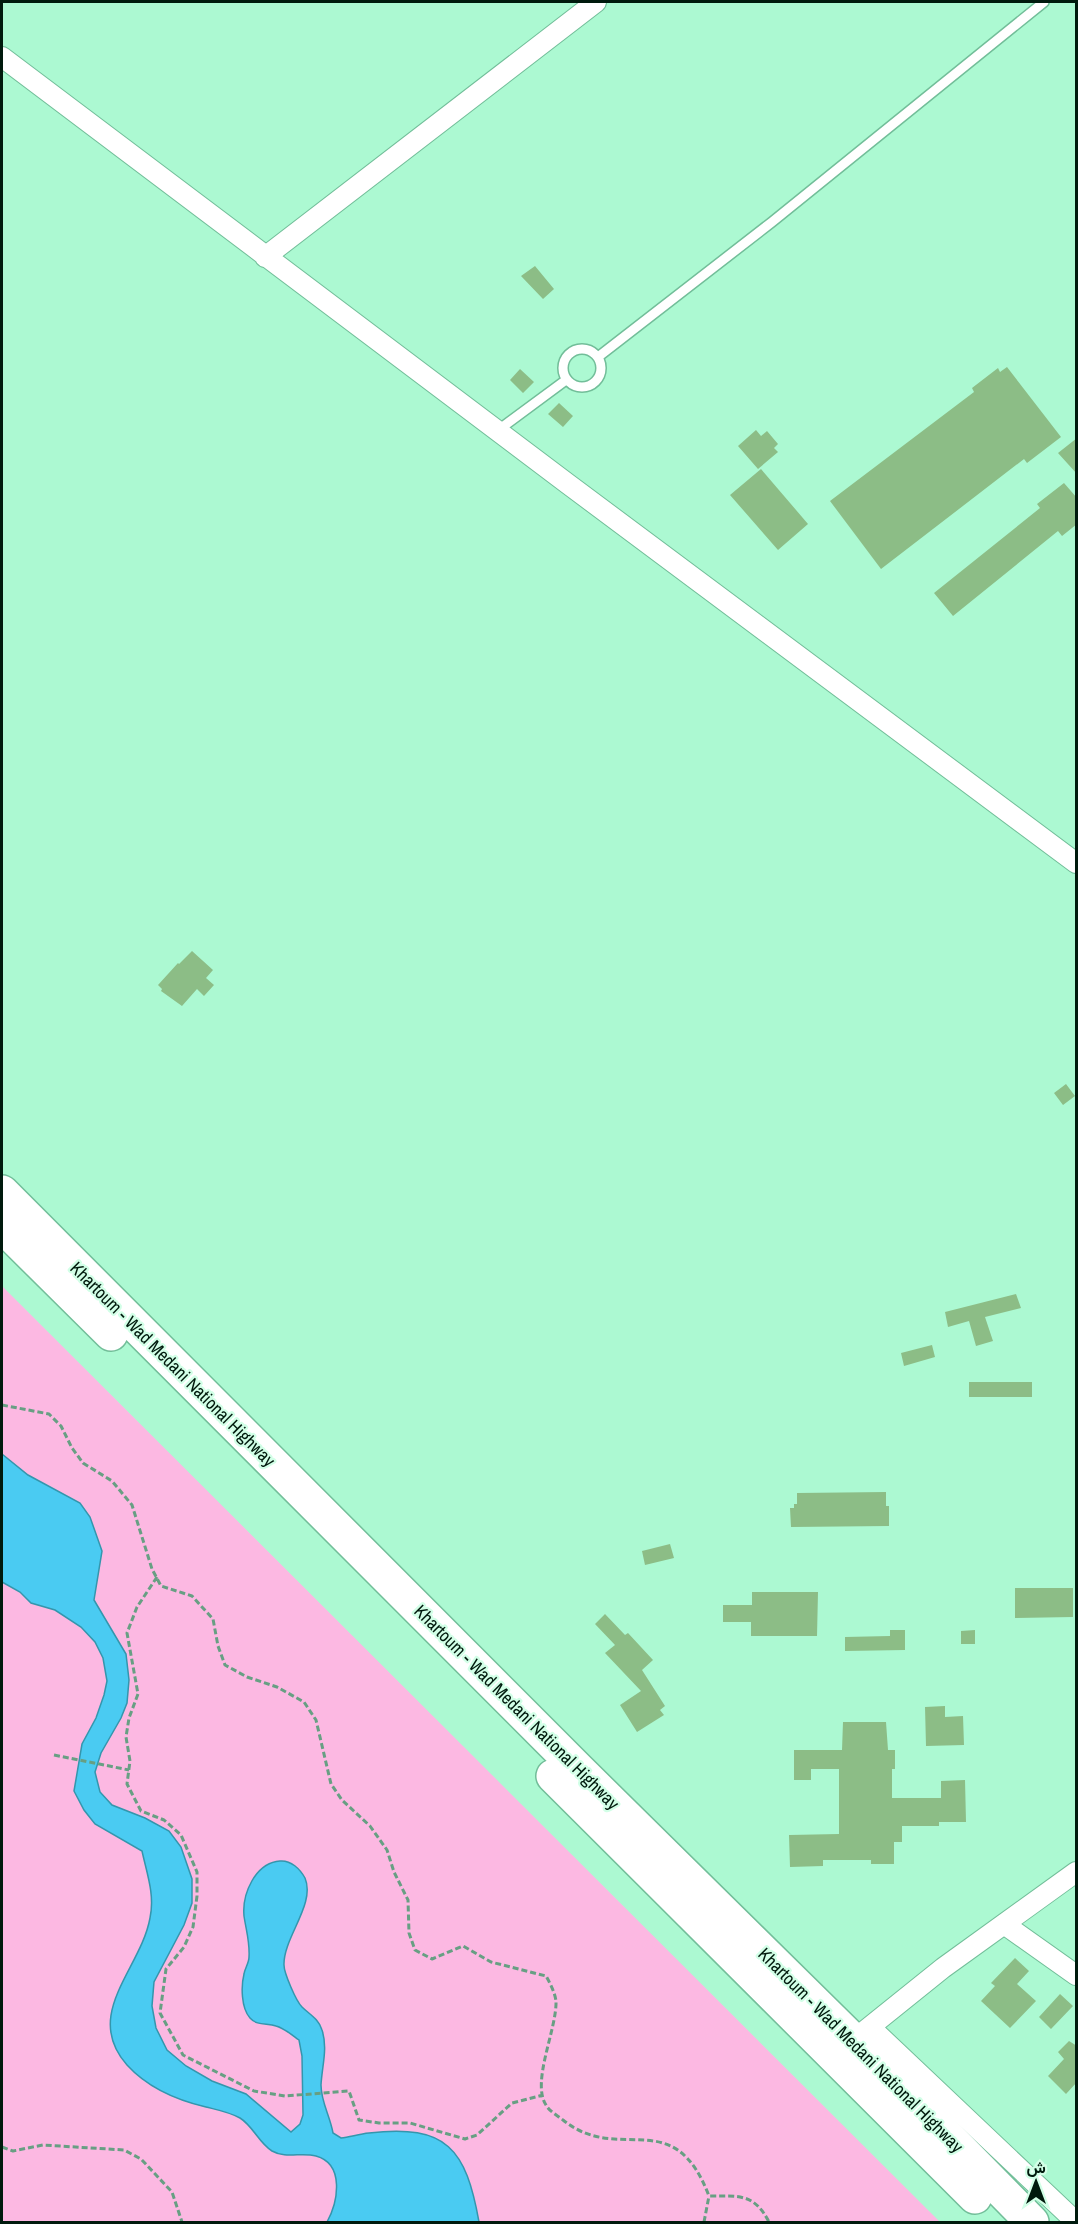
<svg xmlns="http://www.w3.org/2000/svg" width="1078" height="2224" viewBox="0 0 1078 2224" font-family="'Archivo Narrow',Vazirmatn,sans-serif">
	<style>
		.green { fill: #fcb8e2 }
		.water { fill: #4acbf2; stroke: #3496ad; stroke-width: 1.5 }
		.building { fill: #8cbd86 }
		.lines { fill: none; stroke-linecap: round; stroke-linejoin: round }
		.lane-casing { stroke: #72be99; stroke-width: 12 }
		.street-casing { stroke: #72be99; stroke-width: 22 }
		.highway-casing { stroke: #72be99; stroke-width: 36 }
		.path { stroke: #679f83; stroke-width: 3; stroke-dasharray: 6 3; stroke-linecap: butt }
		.lane { stroke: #fff; stroke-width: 9 }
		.street { stroke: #fff; stroke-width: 20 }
		.highway { stroke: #fff; stroke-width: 33 }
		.labels { text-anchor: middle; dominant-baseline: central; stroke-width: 4.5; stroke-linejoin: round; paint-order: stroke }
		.street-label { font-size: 18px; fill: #001a0d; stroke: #d2ffe7 }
	</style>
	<rect width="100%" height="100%" fill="#acf9d2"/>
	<path class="green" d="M2 1286 940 2222H2Z"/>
	<path class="water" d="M2 1454 28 1475 80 1503 90 1517 102 1551 94 1600 126 1654 129 1680 127 1703 121 1718 101 1753 95 1772 100 1792 112 1805 145 1818 169 1831 181 1847 192 1879V1903L184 1925 154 1982 152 2006 156 2028 167 2050 186 2066 212 2081 246 2094 291 2132 300 2124 303 2115 302 2056 299 2040C292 2035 284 2028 276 2026 267 2023 257 2026 250 2018 241 2008 241 1986 244 1974 245 1968 249 1963 249 1957 250 1942 246 1930 244 1916 242 1894 255 1863 280 1861 291 1860 300 1869 305 1878 316 1904 283 1938 284 1965 284 1973 296 2001 302 2007 309 2014 319 2019 322 2030 328 2048 322 2066 321 2085 321 2102 330 2116 333 2133L341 2138C350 2137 359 2134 369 2133 447 2124 466 2149 479 2222H327C338 2202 345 2164 316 2156 301 2152 286 2159 272 2151 259 2143 253 2126 240 2118 229 2112 218 2110 206 2107 176 2100 148 2088 127 2065 82 2014 141 1969 150 1918 155 1895 147 1874 142 1851L95 1824 84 1810 74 1791 82 1744 96 1718 104 1695 107 1681 103 1658 95 1642 81 1627 55 1610 31 1603 20 1592 2 1582Z"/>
	<path class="building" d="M535 266 554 289 543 299 521 276Z
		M1007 367 1061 437 1027 463 1024 459 881 569 830 501 974 392 972 388 998 368 1000 372Z
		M520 369 534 382 523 393 510 380Z
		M559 403 573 416 563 427 548 414Z
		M756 430 761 436 767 431 778 444 774 448 778 452 758 469 738 446Z
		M1077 438V474L1058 453Z
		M761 469 808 524 778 550 730 495Z
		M1064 483 1077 498V524L1062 536 1058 531 953 616 934 593 1040 508 1037 504Z
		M192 951 213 970 206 978 214 985 204 996 197 989 182 1006 161 991 162 989 158 985 178 963 179 964Z
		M1066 1084 1075 1096 1063 1105 1054 1093Z
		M1016 1294 1021 1308 985 1317 993 1341 976 1346 969 1321 948 1327 945 1312Z
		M932 1345 935 1357 904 1366 901 1353Z
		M969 1382H1032V1397H969Z
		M886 1492V1506H889V1526L791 1527 790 1508H794V1504H797V1493Z
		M670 1544 674 1558 645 1565 642 1551Z
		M1015 1588H1073V1617L1015 1618Z
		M752 1592H818L817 1636H751V1622H723V1605H752Z
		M605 1614 625 1635 628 1633 653 1660 642 1670 665 1706 660 1710 664 1715 637 1732 620 1705 641 1691 605 1653 615 1645 595 1624Z
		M890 1630H905V1650L845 1651V1637L890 1636Z
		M975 1630V1644H961V1631Z
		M945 1706V1717L963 1716 964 1745 926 1746 925 1707Z
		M843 1722H886L888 1750H895V1769H892V1798H941V1781L965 1780 966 1822H939V1826H902V1842H894V1864H871V1860H823V1866L790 1867 789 1835 839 1834V1769H811V1780H794V1750H842Z
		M1015 1958 1029 1971 1017 1984 1036 2001 1010 2028 981 2001 995 1986 991 1983Z
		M1060 1994 1073 2006 1051 2029 1039 2017Z
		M1069 2041 1077 2046V2082L1066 2094 1048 2076 1064 2059 1058 2052Z"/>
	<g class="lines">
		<g class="lane-casing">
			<path id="lane" d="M563 368a19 19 0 1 1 38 0a19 19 0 1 1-38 0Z
				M598 357 772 222 1044 2
				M497 431 566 380"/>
		</g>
		<g class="street-casing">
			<path id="street" d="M2 57 568 484 1076 863
				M265 257 596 2
				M1004 1924 1076 1975
				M870 2027 1076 2222
				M846 2046 943 1968 1076 1872"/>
		</g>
		<g class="highway-casing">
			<path id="highway" d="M2 1192 578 1769 853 2040 1032 2222
				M2 1226 111 1334
				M553 1776 975 2197"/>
		</g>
		<path class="path" d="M2 1405 49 1414 61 1426 72 1448 83 1463 112 1481 132 1505 152 1569 161 1586 192 1596 213 1619 218 1646 225 1665 247 1677 277 1687 304 1702 316 1720 331 1784 342 1800 370 1826 387 1850 394 1872 408 1900 409 1933 415 1950 432 1959 463 1946 491 1962 546 1976C550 1983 555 1993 556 2001 557 2029 531 2082 546 2105 549 2111 558 2116 563 2120 620 2166 673 2102 709 2196 739 2196 754 2193 769 2222
			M157 1577 137 1607 127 1633 138 1694 129 1718 126 1737 130 1761 127 1784 141 1811 164 1820 181 1835 197 1872V1896L193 1927 184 1947 166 1969 160 2013 183 2055 254 2091 285 2096 349 2091 359 2120 379 2123H410L465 2139 477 2135 512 2103 543 2095
			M54 1755 129 1770
			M2 2147 13 2151 43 2145 124 2150 141 2159 172 2192 182 2222
			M704 2222 709 2196"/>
		<use href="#lane" class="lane"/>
		<use href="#street" class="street"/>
		<use href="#highway" class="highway"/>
	</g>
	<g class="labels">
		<g class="street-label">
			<text transform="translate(173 1364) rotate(45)">Khartoum - Wad Medani National Highway</text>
			<text transform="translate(517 1707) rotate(45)">Khartoum - Wad Medani National Highway</text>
			<text transform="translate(861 2050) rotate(45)">Khartoum - Wad Medani National Highway</text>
		</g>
	</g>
	<rect width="1078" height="2224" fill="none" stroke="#001a0d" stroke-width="6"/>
	<g transform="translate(1036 2182)" stroke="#d2ffe7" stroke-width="4.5" paint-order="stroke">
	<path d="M0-4.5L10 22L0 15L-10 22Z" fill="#001a0d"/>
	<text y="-9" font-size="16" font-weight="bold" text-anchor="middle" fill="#001a0d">ش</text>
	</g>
</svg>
